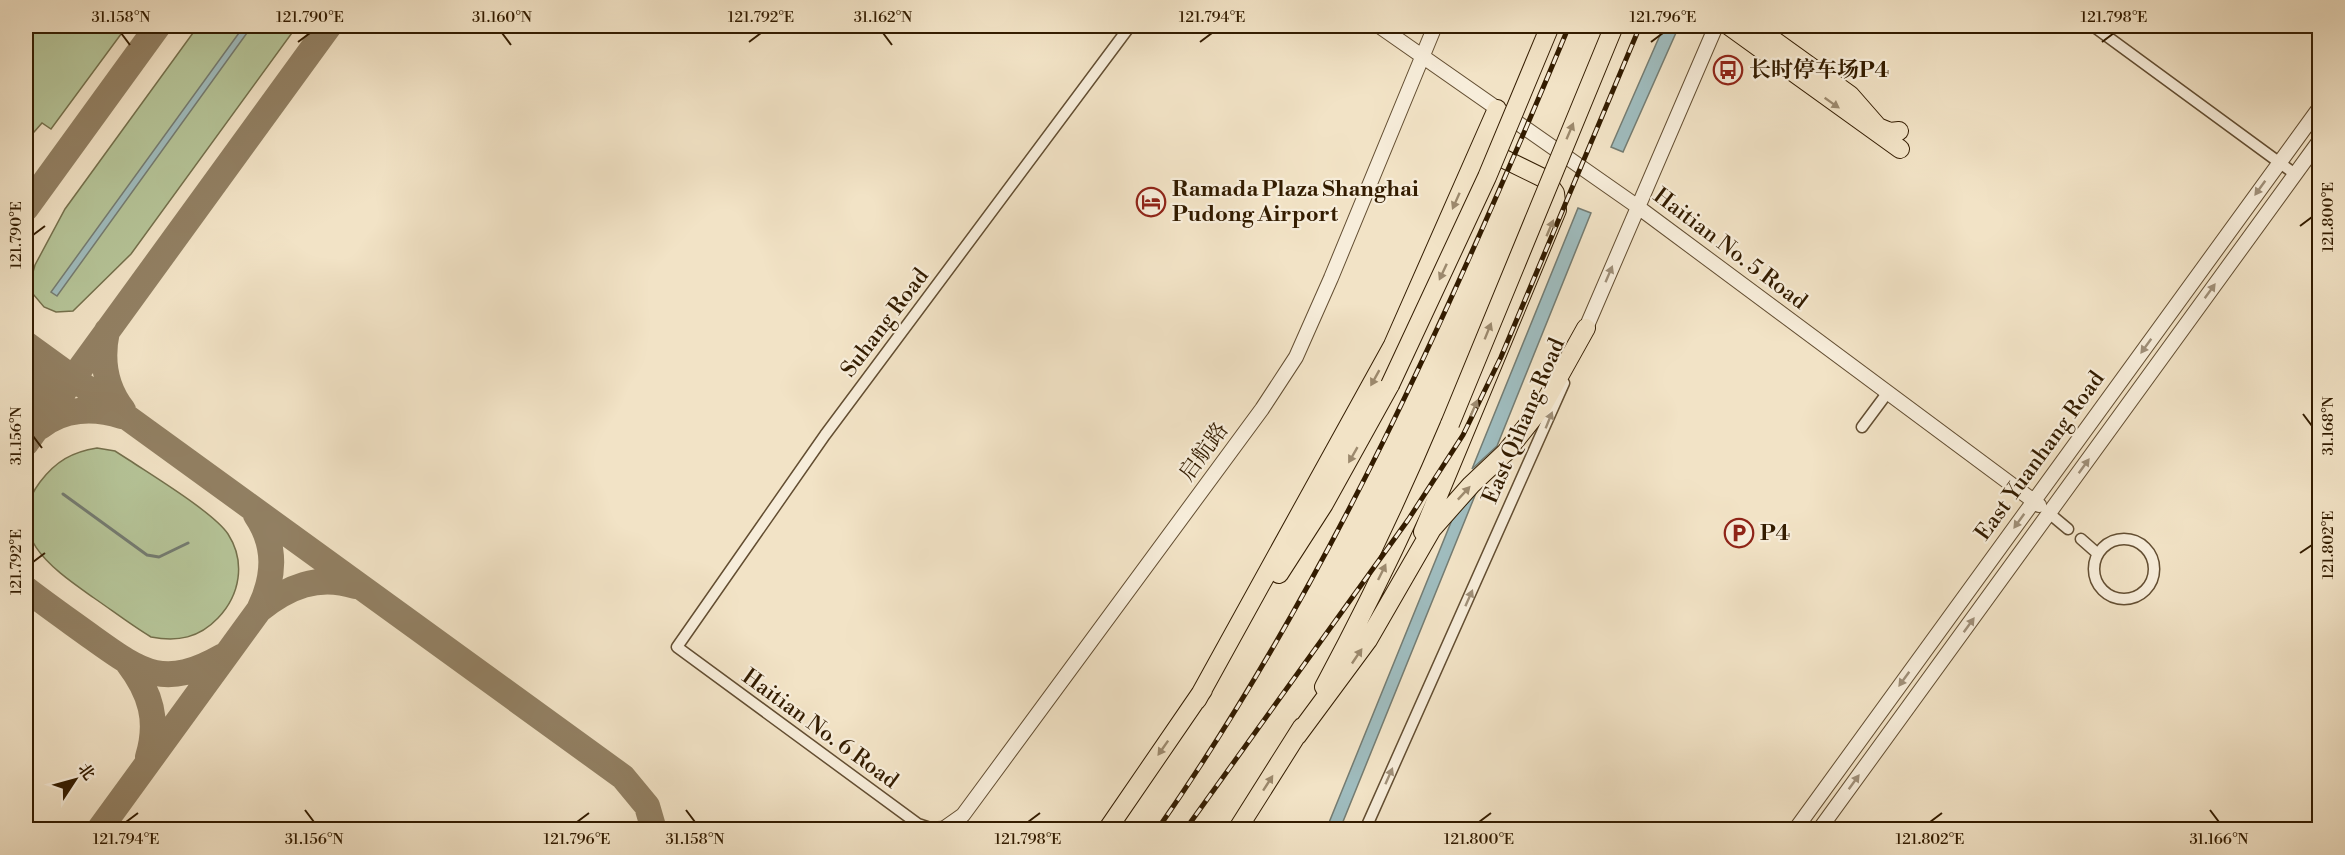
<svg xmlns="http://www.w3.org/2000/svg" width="2345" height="855" viewBox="0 0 2345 855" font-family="'Libre Bodoni','Noto Serif SC',serif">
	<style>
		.green { fill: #b6c599; stroke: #74704c; stroke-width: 1.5 }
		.water { fill: #9fbcbe; stroke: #747c72; stroke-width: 1.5 }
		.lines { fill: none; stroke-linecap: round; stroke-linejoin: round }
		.stream { stroke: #747c72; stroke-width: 3 }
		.taxiway { stroke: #928063; stroke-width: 26 }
		.minor-casing { stroke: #634e32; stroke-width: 13 }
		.tertiary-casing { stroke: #634e32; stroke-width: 16 }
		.trunk-casing { stroke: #331c00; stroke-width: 20 }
		.minor { stroke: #f7edda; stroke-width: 10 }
		.tertiary { stroke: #f7edda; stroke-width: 14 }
		.trunk { stroke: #f2e3c6; stroke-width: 18 }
		.rail-casing { stroke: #331c00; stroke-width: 5 }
		.rail { stroke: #f7edda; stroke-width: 3; stroke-dasharray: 9; stroke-linecap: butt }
		.trunk-bridge-casing { stroke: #331c00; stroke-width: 20; stroke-linecap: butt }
		.trunk-bridge { stroke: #f2e3c6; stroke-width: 18 }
		.oneway { fill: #9c896d }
		.oneway2 { fill: #9f8f78 }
		.ticks { fill: none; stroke: #331c00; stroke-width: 2 }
		.labels { text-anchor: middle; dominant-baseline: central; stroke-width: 4.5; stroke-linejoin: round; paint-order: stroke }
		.poi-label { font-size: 22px; font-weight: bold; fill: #331c00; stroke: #f7edda; text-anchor: start }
		.street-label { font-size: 22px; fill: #331c00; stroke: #f7edda }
		.neatline { fill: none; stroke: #331c00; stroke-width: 2 }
		.ticks-label { font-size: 15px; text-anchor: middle; fill: #331c00 }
	</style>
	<rect width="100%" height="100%" fill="#f2e3c6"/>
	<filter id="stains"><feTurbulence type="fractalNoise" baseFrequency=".00333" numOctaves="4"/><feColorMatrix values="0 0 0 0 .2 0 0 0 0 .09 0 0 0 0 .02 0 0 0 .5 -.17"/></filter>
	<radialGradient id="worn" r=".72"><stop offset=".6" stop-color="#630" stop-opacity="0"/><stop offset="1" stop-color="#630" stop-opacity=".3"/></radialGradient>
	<path class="green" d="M26 26H127L51 129 42 123 26 141Z
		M198 26H297L131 254 73 311 56 312 44 307 33 294 31 279 35 265 65 209Z
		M97 448 115 451 129 460C153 476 214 513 228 534 246 562 240 595 218 618 199 638 178 642 151 637 131 625 113 611 94 598 56 571 0 535 40 482 56 461 72 452 97 448Z"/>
	<path class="water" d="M244 26H252L57 296 51 292Z
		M1664 26H1679L1623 152 1611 147Z
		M1578 208 1591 213 1497 446 1472 469Z
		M1476 493 1340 829 1326 830 1456 510Z"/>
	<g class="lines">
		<path class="stream" d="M63 494 147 555 159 557 188 543"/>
		<path class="taxiway" d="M26 208 158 26
			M107 331C101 359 105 387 123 410
			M26 344 623 777 647 806 654 830
			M28 347C46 369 46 393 41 420
			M40 427C63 408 94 407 122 416
			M26 443 329 26
			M26 589C48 606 71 622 93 638 143 674 165 689 223 656
			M259 610C288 587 318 574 355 586
			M128 663C151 693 159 721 148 757
			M99 830 259 610C275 577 277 546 256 515"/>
		<g class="minor-casing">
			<path id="minor" d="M2093 26 2295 174
				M1862 427 1888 392
				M2050 514 2068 529
				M2081 539 2098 554
				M2094 569a30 30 0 1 1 60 0a30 30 0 1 1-60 0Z
				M946 827 930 828 918 824 677 647 825 435 1130 26
				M1365 830 1564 383"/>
		</g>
		<g class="tertiary-casing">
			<path id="tertiary" d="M1379 26 1638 207 2039 505
				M1586 328 1716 26
				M946 827 963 815 1262 409 1296 357 1331 278 1435 26
				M1795 830 2320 107
				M1819 830 2320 140"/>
		</g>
		<g class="trunk-casing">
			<path id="trunk" d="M1729 26 1900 149
				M1754 26 1850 95 1878 127 1890 132 1899 131
				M1423 532 1557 210 1555 193 1545 179 1498 156 1482 159
				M1279 574 1324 504 1390 385
				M1324 687C1370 601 1412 514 1450 424
				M1197 700 1393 345 1497 109
				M1297 736 1368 640 1432 529 1471 485 1506 452 1542 407 1586 328
				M1107 830 1203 690
				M1237 830 1302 727"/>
		</g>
		<use href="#minor" class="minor"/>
		<use href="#tertiary" class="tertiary"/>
		<use href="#trunk" class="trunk"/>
		<g class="rail-casing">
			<path id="rail" d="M1157 830C1330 582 1453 304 1569 26
				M1185 830 1408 520 1463 435 1501 357 1640 26"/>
		</g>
		<use href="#rail" class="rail"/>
		<g class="trunk-bridge-casing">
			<path id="trunk-bridge" d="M1390 385 1487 177 1550 26
				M1450 424 1614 26"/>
		</g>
		<use href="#trunk-bridge" class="trunk-bridge"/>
	</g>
	<defs><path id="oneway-solid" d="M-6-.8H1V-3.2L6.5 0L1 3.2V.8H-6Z" transform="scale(1.5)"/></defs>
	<g class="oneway">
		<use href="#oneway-solid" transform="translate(1832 103) rotate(35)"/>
		<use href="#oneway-solid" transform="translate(1570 131) rotate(-67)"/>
		<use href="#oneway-solid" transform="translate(1456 201) rotate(114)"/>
		<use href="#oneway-solid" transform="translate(1550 228) rotate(-67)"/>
		<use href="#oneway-solid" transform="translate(1443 272) rotate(115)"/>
		<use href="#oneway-solid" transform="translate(1488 331) rotate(-68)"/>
		<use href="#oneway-solid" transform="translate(1375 378) rotate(119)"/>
		<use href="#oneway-solid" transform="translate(1474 408) rotate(-67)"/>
		<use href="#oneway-solid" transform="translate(1353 455) rotate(120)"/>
		<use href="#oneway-solid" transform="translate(1464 493) rotate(-47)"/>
		<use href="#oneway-solid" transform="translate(1382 572) rotate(-64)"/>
		<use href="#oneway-solid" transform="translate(1357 656) rotate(-56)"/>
		<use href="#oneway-solid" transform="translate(1163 748) rotate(125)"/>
		<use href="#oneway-solid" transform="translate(1268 783) rotate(-57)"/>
	</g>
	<g class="oneway2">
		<use href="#oneway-solid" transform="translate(2260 188) rotate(126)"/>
		<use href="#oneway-solid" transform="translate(1609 274) rotate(-67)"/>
		<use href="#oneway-solid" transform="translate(2210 291) rotate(-54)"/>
		<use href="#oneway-solid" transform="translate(2146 346) rotate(126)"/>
		<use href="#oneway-solid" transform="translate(1549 420) rotate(-68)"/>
		<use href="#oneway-solid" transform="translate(2084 466) rotate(-54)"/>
		<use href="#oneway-solid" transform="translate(2019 521) rotate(126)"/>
		<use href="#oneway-solid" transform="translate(1469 598) rotate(-66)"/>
		<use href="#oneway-solid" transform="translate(1969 625) rotate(-54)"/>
		<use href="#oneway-solid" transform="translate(1904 679) rotate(126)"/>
		<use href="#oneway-solid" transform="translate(1389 776) rotate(-66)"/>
		<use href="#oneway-solid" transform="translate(1854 782) rotate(-54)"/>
	</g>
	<path class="ticks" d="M121 33 130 45M502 33 511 45M883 33 892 45M298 42 310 33M749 42 761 33M1200 42 1212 33M1651 42 1663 33M2102 42 2114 33M2300 226 2312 217M33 235 45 226M2303 414 2312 426M33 436 42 448M2300 553 2312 545M33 562 45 553M305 810 314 822M686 810 695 822M2210 810 2219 822M126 822 138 813M577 822 589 813M1028 822 1040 813M1479 822 1491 813M1930 822 1942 813"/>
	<defs>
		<g id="bus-ring" transform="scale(1.5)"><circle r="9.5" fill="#f7edda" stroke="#8f2418" stroke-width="1.5"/><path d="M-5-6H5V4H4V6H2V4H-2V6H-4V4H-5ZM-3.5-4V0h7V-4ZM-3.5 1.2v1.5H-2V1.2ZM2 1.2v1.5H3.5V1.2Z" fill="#8f2418"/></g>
		<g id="hotel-ring" transform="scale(1.5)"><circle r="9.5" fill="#f7edda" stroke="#8f2418" stroke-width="1.5"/><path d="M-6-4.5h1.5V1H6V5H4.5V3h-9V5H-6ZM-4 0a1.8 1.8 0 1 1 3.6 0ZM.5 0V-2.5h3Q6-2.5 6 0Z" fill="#8f2418"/></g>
		<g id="parking-ring" transform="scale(1.5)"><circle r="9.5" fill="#f7edda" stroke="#8f2418" stroke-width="1.5"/><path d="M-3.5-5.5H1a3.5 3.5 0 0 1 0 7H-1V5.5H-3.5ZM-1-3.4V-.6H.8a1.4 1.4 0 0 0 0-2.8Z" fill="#8f2418"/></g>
	</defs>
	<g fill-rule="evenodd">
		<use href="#bus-ring" x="1728" y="70"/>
		<use href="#hotel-ring" x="1151" y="202"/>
		<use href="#parking-ring" x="1739" y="533"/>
	</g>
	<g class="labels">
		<g class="poi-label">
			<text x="1749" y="70">长时停车场P4</text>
			<text x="1172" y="189">Ramada Plaza Shanghai<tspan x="1172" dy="25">Pudong Airport</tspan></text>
			<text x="1760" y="533">P4</text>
		</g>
		<g class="street-label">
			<text transform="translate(1730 249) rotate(37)">Haitian No. 5 Road</text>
			<text transform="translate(885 323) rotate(-53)">Suhang Road</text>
			<text transform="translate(1524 421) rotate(-67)">East Qihang Road</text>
			<text transform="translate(1204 452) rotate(-54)">启航路</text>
			<text transform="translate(2040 456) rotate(-54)">East Yuanhang Road</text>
			<text transform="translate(820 729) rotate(36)">Haitian No. 6 Road</text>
		</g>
	</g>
	<rect width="2345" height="855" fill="none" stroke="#f2e3c6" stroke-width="66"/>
	<g transform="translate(75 780) rotate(54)" stroke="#f7edda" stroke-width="4.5" paint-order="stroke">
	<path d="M0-4.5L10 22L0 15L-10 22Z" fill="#331c00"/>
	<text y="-9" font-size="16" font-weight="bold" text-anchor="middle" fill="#331c00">北</text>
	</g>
	<rect x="33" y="33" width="2279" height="789" class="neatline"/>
	<g class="ticks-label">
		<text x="121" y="22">31.158°N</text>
		<text x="310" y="22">121.790°E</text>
		<text x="502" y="22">31.160°N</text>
		<text x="761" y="22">121.792°E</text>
		<text x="883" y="22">31.162°N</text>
		<text x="1212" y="22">121.794°E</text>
		<text x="1663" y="22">121.796°E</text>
		<text x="2114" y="22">121.798°E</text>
		<text transform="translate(2328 217) rotate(-90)" y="5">121.800°E</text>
		<text transform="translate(16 235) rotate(-90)" y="5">121.790°E</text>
		<text transform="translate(2328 426) rotate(-90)" y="5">31.168°N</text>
		<text transform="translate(16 436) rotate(-90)" y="5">31.156°N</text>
		<text transform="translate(2328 545) rotate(-90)" y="5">121.802°E</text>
		<text transform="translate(16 562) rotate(-90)" y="5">121.792°E</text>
		<text x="126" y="844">121.794°E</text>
		<text x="314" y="844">31.156°N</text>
		<text x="577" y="844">121.796°E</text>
		<text x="695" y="844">31.158°N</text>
		<text x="1028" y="844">121.798°E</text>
		<text x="1479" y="844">121.800°E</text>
		<text x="1930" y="844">121.802°E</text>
		<text x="2219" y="844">31.166°N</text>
	</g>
	<rect width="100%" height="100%" filter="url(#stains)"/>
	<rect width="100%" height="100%" fill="url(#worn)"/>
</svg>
